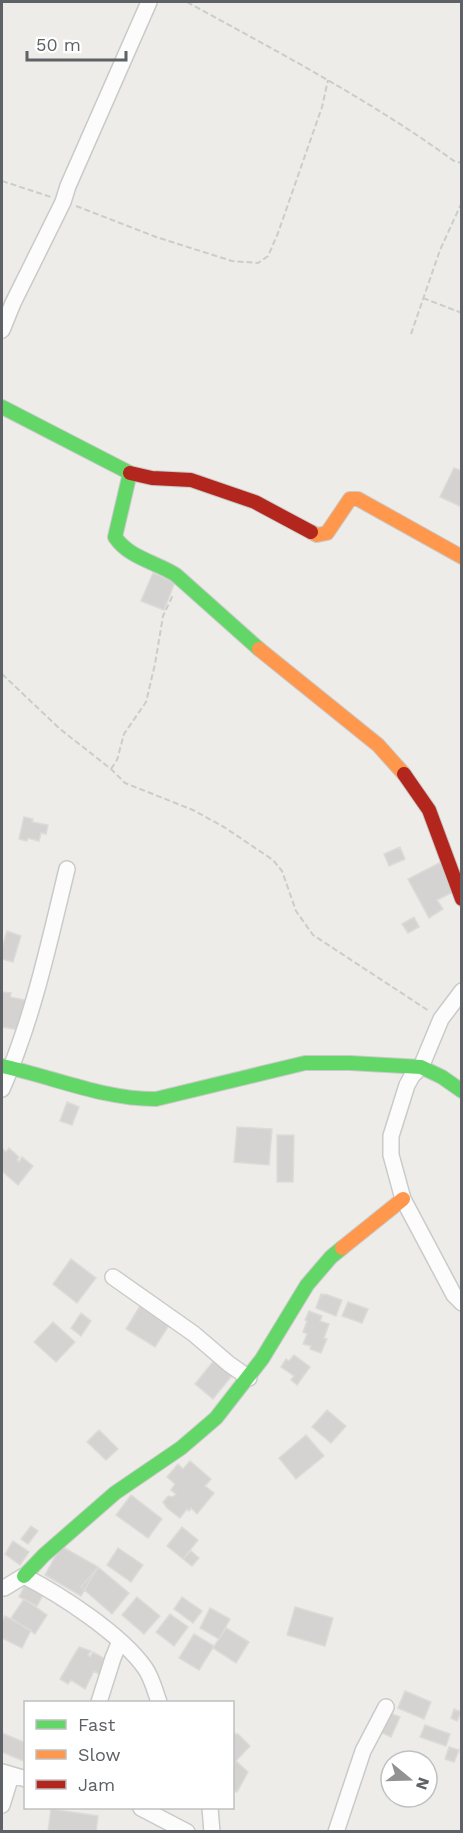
<svg xmlns="http://www.w3.org/2000/svg" width="463" height="1833" viewBox="0 0 463 1833" font-family="'Work Sans',sans-serif">
	<style>
		.building { fill: #d4d3d1; stroke: #dcdbd8; stroke-width: 1.5 }
		.lines { fill: none; stroke-linecap: round; stroke-linejoin: round }
		.street-casing { stroke: #cacac9; stroke-width: 18 }
		.fast-casing { stroke: #cacac9; stroke-width: 16 }
		.slow-casing { stroke: #cacac9; stroke-width: 16 }
		.jam-casing { stroke: #cacac9; stroke-width: 16 }
		.path { stroke: #c9cecb; stroke-width: 2; stroke-dasharray: 6 3; stroke-linecap: butt }
		.street { stroke: #fcfcfc; stroke-width: 15 }
		.fast { stroke: #63d668; stroke-width: 14 }
		.slow { stroke: #ff974d; stroke-width: 14 }
		.jam { stroke: #b3261e; stroke-width: 14 }
	</style>
	<rect width="100%" height="100%" fill="#edece8"/>
	<path class="building" d="M454 468 462 471V507L440 497Z
		M153 573 175 582 164 610 141 601Z
		M24 817 33 819 32 822 48 825 46 834 41 833 39 841 28 838 27 841 19 839Z
		M400 847 405 859 389 866 384 854Z
		M441 862 455 891 437 900 443 909 429 918 408 879Z
		M414 917 419 927 408 933 402 924Z
		M7 931 21 936 13 962 2 959V948Z
		M2 992 11 993 10 997 25 1000 19 1030 2 1027Z
		M67 1102 79 1107 72 1125 60 1121Z
		M237 1127 272 1129 269 1165 234 1162Z
		M277 1135H294L293 1182H277Z
		M2 1148 6 1152 9 1148 19 1157 17 1160 19 1162 22 1157 33 1166 18 1185 2 1171Z
		M71 1259 96 1278 77 1303 53 1284Z
		M321 1294 324 1295 325 1294 342 1300 336 1316 316 1308Z
		M143 1301 173 1319 155 1347 126 1329Z
		M348 1302 368 1309 362 1323 342 1316Z
		M309 1311 322 1316 320 1321 329 1324 324 1338 327 1339 321 1353 310 1349 311 1346 303 1344 307 1334 303 1332 307 1321 305 1320Z
		M81 1313 91 1321 81 1336 71 1328Z
		M53 1322 75 1342 56 1362 34 1342Z
		M294 1355 310 1367 297 1385 291 1380 294 1376 281 1367 286 1359 289 1361Z
		M216 1358 234 1373 213 1399 195 1384Z
		M327 1410 346 1426 331 1443 312 1427Z
		M99 1430 118 1449 106 1460 87 1442Z
		M306 1435 324 1456 296 1479 279 1458Z
		M190 1461 211 1479 205 1486 214 1493 197 1514 191 1508 189 1511 187 1509 180 1518 167 1508 163 1502 168 1496 173 1497 176 1494 171 1490 175 1484 167 1477 178 1464 183 1469Z
		M131 1495 162 1519 148 1538 116 1515Z
		M31 1526 38 1531 28 1544 21 1539Z
		M182 1527 198 1540 183 1559 167 1546Z
		M13 1541 29 1552 20 1565 5 1554Z
		M61 1546 98 1567 81 1596 45 1575Z
		M118 1548 143 1565 131 1582 107 1565Z
		M191 1551 199 1558 192 1566 183 1559Z
		M98 1567 129 1593 112 1614 81 1587Z
		M26 1583 44 1593 37 1606 19 1597Z
		M137 1597 160 1616 144 1634 122 1615Z
		M182 1597 202 1611 193 1623 174 1609Z
		M24 1599 47 1615 35 1634 11 1618Z
		M295 1607 333 1618 325 1646 287 1635Z
		M210 1608 230 1619 219 1639 200 1628Z
		M170 1614 188 1627 174 1646 156 1632Z
		M5 1616 31 1630 22 1648 2 1638V1622Z
		M226 1628 249 1642 236 1663 213 1648Z
		M194 1634 214 1646 199 1670 179 1658Z
		M79 1647 91 1651 88 1655 90 1657 93 1652 107 1660 99 1674 94 1671 85 1689 71 1680 68 1684 60 1679Z
		M405 1691 431 1702 424 1719 398 1708Z
		M454 1709 461 1712 457 1721 451 1718Z
		M387 1712 400 1717 391 1737 378 1731Z
		M425 1725 450 1734 446 1746 420 1737Z
		M232 1728 235 1734H238L250 1746 236 1761 248 1772 237 1792 232 1790Z
		M2 1733 26 1743V1762L2 1752Z
		M449 1747 459 1750 454 1762 445 1759Z
		M51 1809 98 1816 96 1832H48Z"/>
	<g class="lines">
		<g class="street-casing">
			<path id="street" d="M2 330 13 303 63 202 68 186 149 2
				M462 991 441 1019 421 1067 412 1076 407 1085 391 1136V1155L403 1199 454 1295 462 1303
				M2 1089C33 1019 49 943 67 869
				M113 1277 194 1334 229 1364 249 1378
				M4 1588 24 1576C61 1595 121 1634 145 1668 152 1678 155 1691 159 1702
				M99 1702 113 1658 120 1641
				M2 1772 26 1779
				M2 1805 11 1776
				M141 1808 187 1832
				M210 1808 212 1832
				M336 1832 363 1751 386 1707"/>
		</g>
		<g class="fast-casing">
			<path id="fast" d="M2 407 130 473 115 537C129 558 156 562 176 575L259 649
				M2 1066C54 1077 102 1099 156 1099L305 1063H350L421 1067 442 1077 462 1091
				M24 1576 44 1555 115 1493 181 1448 216 1418 262 1359 307 1285 331 1257 342 1248"/>
		</g>
		<g class="slow-casing">
			<path id="slow" d="M311 532 317 535 327 533 350 499H358L462 557
				M259 649 378 745 404 774
				M342 1248 403 1199"/>
		</g>
		<g class="jam-casing">
			<path id="jam" d="M130 473 152 478 191 480 255 502 311 532
				M404 774 429 810 462 899"/>
		</g>
		<path class="path" d="M187 2C278 52 370 100 454 161L462 163
			M2 181 51 197
			M76 206 156 237 232 261 258 263 268 256 278 233 322 107 328 80
			M423 298 462 313
			M411 334 440 250 462 202
			M2 674 60 729 111 769 125 783 193 810 224 827 273 860 282 871 296 911 313 935 429 1011
			M111 769 117 760 124 734 146 702 155 664 163 616 173 595"/>
		<use href="#street" class="street"/>
		<use href="#fast" class="fast"/>
		<use href="#slow" class="slow"/>
		<use href="#jam" class="jam"/>
	</g>
	<rect width="463" height="1833" fill="none" stroke="#5e6165" stroke-width="6"/>
	<rect x="24" y="1701" width="210" height="108" fill="#ffffff" stroke="#bfc0c1" stroke-width="1.5"/>
	<rect x="36" y="1720" width="30" height="9" fill="#63d668" stroke="#bfc0c1" stroke-width="1.5"/>
	<text x="78" y="1731" font-size="18" fill="#5e6165">Fast</text>
	<rect x="36" y="1750" width="30" height="9" fill="#ff974d" stroke="#bfc0c1" stroke-width="1.5"/>
	<text x="78" y="1761" font-size="18" fill="#5e6165">Slow</text>
	<rect x="36" y="1780" width="30" height="9" fill="#b3261e" stroke="#bfc0c1" stroke-width="1.5"/>
	<text x="78" y="1791" font-size="18" fill="#5e6165">Jam</text>
	<g transform="translate(409 1779) rotate(109)"><circle r="28" fill="#ffffff" stroke="#bfc0c1" stroke-width="1.5"/>
	<path d="M0-4.5L10 22L0 15L-10 22Z" fill="#909293"/>
	<text y="-9" font-size="16" font-weight="bold" text-anchor="middle" fill="#5e6165">N</text>
	</g>
	<path d="M27 51v9h99v-9" fill="none" stroke="#5e6165" stroke-width="3"/>
	<text x="36" y="51" font-size="18" fill="#5e6165" stroke="#ffffff" stroke-width="4.5" paint-order="stroke">50 m</text>
</svg>
